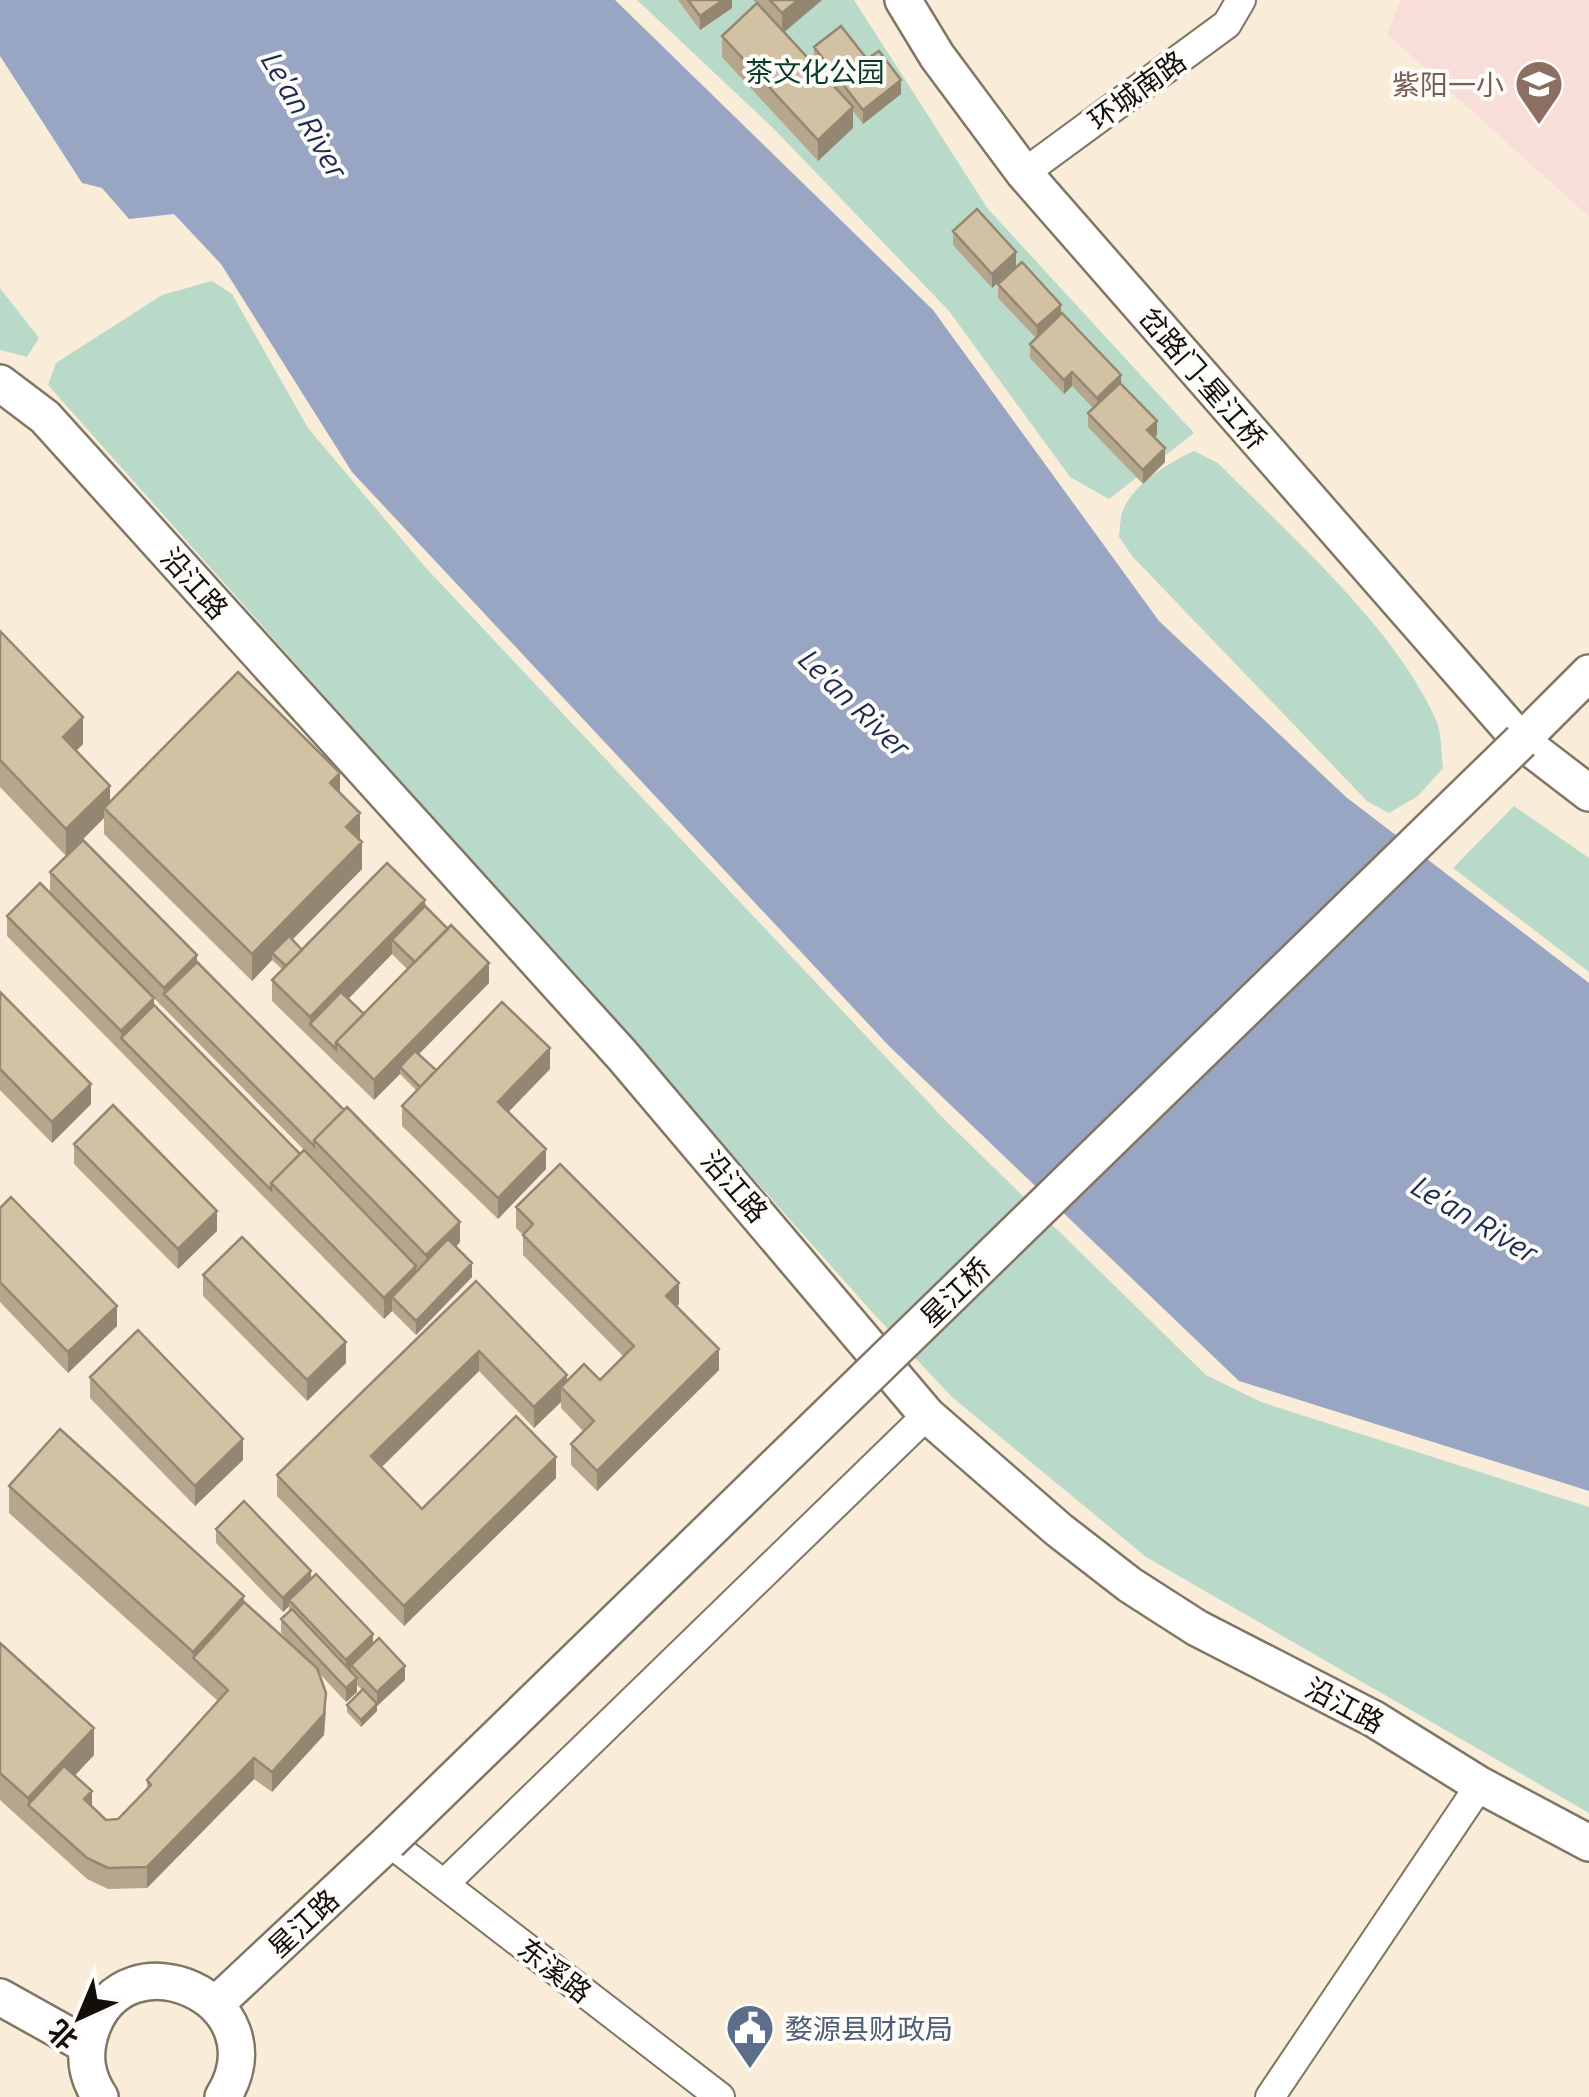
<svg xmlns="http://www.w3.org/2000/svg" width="1589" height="2097" viewBox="0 0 1589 2097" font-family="Ubuntu,'Noto Sans SC',sans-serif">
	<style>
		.education { fill: #f8ded8 }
		.green { fill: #b9d9c9 }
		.water { fill: #98a6c3 }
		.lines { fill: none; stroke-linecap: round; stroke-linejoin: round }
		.minor-casing { stroke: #807663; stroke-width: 32 }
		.tertiary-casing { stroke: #807663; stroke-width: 40 }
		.minor { stroke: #fff; stroke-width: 28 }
		.tertiary { stroke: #fff; stroke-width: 35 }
		.tertiary-bridge-casing { stroke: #807663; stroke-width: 40; stroke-linecap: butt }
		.tertiary-bridge { stroke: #fff; stroke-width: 35 }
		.wall { fill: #b5a68c; fill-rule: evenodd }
		.shaded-wall { fill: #948772 }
		.building { fill: #d3c1a3; stroke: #948772; stroke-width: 2.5 }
		.labels { text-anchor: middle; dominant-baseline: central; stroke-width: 8; stroke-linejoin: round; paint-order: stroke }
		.park-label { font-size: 28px; fill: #0b3c2a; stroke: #fefcf8 }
		.education-label { font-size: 28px; fill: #785e54; stroke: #fefcf8; text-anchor: end }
		.street-label { font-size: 28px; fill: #120e08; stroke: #fefcf8 }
		.service-label { font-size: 28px; fill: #4e5e75; stroke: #fefcf8; text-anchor: start }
		.water-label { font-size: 30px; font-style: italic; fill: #1b2c54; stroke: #fefcf8 }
	</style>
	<rect width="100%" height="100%" fill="#f9edd9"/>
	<path class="education" d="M1400 0H1589V217L1387 34Z"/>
	<path class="green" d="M637 0H854L988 209 1194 433 1109 499 1070 477 949 311 774 129Z
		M212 281 232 294 308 428 426 568 945 1120 1206 1375 1261 1402 1589 1507V1813L1146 1557 952 1397 872 1312 48 385 56 363 162 295Z
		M0 288 39 338 27 357 0 350Z
		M1194 451 1218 463C1290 536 1396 628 1437 722 1442 735 1441 754 1443 768L1418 796 1389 813 1367 801 1132 556 1119 537C1120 529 1120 520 1122 513 1130 486 1170 462 1194 451Z
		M1514 806 1589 858V972L1453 868Z"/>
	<path class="water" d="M0 0H615L933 310 1159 621 1346 797 1589 983V1491L1239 1381 889 1046 352 472 221 264 174 214 129 219 102 188 82 183 0 56Z"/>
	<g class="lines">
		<g class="minor-casing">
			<path id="minor" d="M1024 173 1227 24 1241 0
				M389 1842 720 2097
				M444 1884 927 1415
				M1270 2097 1480 1785"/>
		</g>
		<g class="tertiary-casing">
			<path id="tertiary" d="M903 0 937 56 1024 173 1521 741 1589 793
				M0 383 45 417 622 1055 927 1415 1059 1530 1130 1585 1197 1628 1374 1719 1480 1785 1589 1843
				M1521 741 1589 673
				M0 1997 86 2045
				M216 2004 389 1842
				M100 2097C86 2076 83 2055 91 2031 124 1930 283 1999 223 2097"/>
		</g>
		<use href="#minor" class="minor"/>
		<use href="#tertiary" class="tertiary"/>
		<g class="tertiary-bridge-casing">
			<path id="tertiary-bridge" d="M389 1842 1521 741"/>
		</g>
		<use href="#tertiary-bridge" class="tertiary-bridge"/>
	</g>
	<path class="wall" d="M678 0H732V8L700 30Z
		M753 0H822L784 32 834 87 814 61V47L867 59 901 94 863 124 853 111V128L818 161 722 57V36L757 4Z
		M953 231 1016 266 992 288 953 245Z
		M998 284 1061 314 1121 384 1157 435 1154 437 1165 462 1143 484 1088 427V413L1093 408 1072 386 1064 394 1030 358V344L1036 338 998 298Z
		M0 631 83 744 76 751 110 802 340 793 360 840 362 869 292 940 302 950 425 906 489 983 419 1054 436 1070 550 1069 508 1112 546 1169 498 1219 402 1126V1106L416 1090 400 1074 374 1100 272 1001V980L283 970 272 960 252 981 104 834V818L66 856 0 787ZM392 954 408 970 364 1014 348 999Z
		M50 872 197 962 460 1242 456 1247 472 1277 416 1335 392 1311 384 1319 7 936V916L154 1005 300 1154 314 1160 50 893Z
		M0 992 91 1104 52 1143 0 1090Z
		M74 1144 217 1231 178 1269 74 1164Z
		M516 1207 679 1304 676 1306 719 1370 597 1491 571 1465V1444L584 1432 561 1408V1402L534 1428 479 1371 382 1467 422 1509 556 1478 404 1626 277 1496V1475L476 1281 567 1381 600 1380 624 1357 523 1255V1235L516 1228Z
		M0 1208 117 1326 68 1373 0 1302Z
		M203 1275 346 1363 307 1401 203 1296Z
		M90 1377 243 1460 195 1506 90 1398Z
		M9 1486 244 1602 294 1647 281 1633V1619L289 1612V1606L283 1612 216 1543V1529L311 1579 405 1680 377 1706V1711L361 1727 347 1712V1705L362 1690 357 1685V1692L346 1702 319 1673 326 1713 324 1735 272 1792 254 1779 147 1888 108 1889 87 1879 0 1800V1643L94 1755 74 1776 92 1806 106 1820 118 1819 147 1788V1780L218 1701 9 1513Z"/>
	<path class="shaded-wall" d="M723 0H732V8L700 30V16Z
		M798 0H822L782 34V13Z
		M901 80V94L863 124V110Z
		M853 107V128L818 161V140Z
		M1016 252V266L992 288V274Z
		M1061 305V319L1037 340V326Z
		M1072 372V386L1064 394V380Z
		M1121 375V389L1097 412V398Z
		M1157 421V435L1147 444V430Z
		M1165 448V462L1143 484V470Z
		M83 717V744L63 764V737Z
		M340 773V799L330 783Z
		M110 786V813L104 808V818L66 856V829Z
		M360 813V840L346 827Z
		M362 842V869L276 956 272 953V960L252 981V954Z
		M425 900V920L392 940V954L317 1031 310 1024V1017Z
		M197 955V976L164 994V988Z
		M489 963V983L403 1070 400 1067V1074L374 1100V1080Z
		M154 998V1019L121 1038V1052V1031Z
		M550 1048V1069L498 1123V1102Z
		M91 1084V1104L52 1143V1122Z
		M546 1149V1169L498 1219V1198Z
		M217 1211V1231L178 1269V1249Z
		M460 1222V1242L426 1276V1255Z
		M472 1263V1277L416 1335V1321Z
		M416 1266V1286L392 1297V1311L384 1319V1298Z
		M679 1283V1304L666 1316V1296Z
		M117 1306V1326L68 1373V1352Z
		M346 1342V1363L307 1401V1380Z
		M719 1349V1370L597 1491V1471Z
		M479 1351V1371L371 1477V1456Z
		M567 1375V1394L561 1387V1402L534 1428V1407Z
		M243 1439V1460L195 1506V1486Z
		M556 1457V1478L404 1626V1606Z
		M311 1571V1585L289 1600V1606L283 1612V1598Z
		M244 1596V1623L193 1658V1679V1652Z
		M373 1634V1648L351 1665V1669L346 1674V1660Z
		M405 1666V1680L377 1706V1692Z
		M357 1678V1692L346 1702V1688Z
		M326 1693 324 1735 272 1792V1772Z
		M377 1704V1711L361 1727V1720Z
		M94 1728V1755L39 1814 28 1805V1798Z
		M254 1758V1779L147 1888V1867Z
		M92 1791V1812L84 1799Z"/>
	<path class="building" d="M688 0H723L700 16Z
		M770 0H798L782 13Z
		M757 3 853 107 818 140 722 36Z
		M841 26 867 59 879 51 901 80 863 110 814 47Z
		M977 209 1016 252 992 274 953 231Z
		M1022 262 1061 305 1037 326 998 284Z
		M1062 313 1121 375 1097 398 1072 372 1064 380 1030 344Z
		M1120 383 1157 421 1147 430 1165 448 1143 470 1088 413Z
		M0 631 83 717 63 737 110 786 66 829 0 760Z
		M238 672 340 773 330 783 360 813 346 827 362 842 252 954 104 808Z
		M83 840 197 955 164 988 50 872Z
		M387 863 425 900 310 1017 272 980Z
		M40 883 154 998 121 1031 7 916Z
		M425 906 448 929 415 962 392 940Z
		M451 925 489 963 374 1080 336 1042Z
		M289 936 302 950 286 966 272 953Z
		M197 962 344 1110 314 1140V1146L164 994Z
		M0 992 91 1084 52 1122 0 1069Z
		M341 992 364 1014 336 1042V1049L310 1024Z
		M502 1002 550 1048 498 1102 546 1149 498 1198 402 1106Z
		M154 1005 300 1154 271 1183V1190L121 1038Z
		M415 1051 436 1070 420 1087 400 1067Z
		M113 1105 217 1211 178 1249 74 1144Z
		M347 1107 460 1222 426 1255 314 1140Z
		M304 1150 416 1266 384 1298 271 1183Z
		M560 1164 679 1283 666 1296 719 1349 597 1471 571 1444 594 1421 561 1387 584 1364 600 1380 634 1346 523 1235 533 1224 516 1207Z
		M11 1197 117 1306 68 1352 0 1282V1208Z
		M242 1237 346 1342 307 1380 203 1275Z
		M448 1239 472 1263 416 1321 392 1297Z
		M476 1281 567 1375 534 1407 479 1351 371 1456 422 1509 516 1416 556 1457 404 1606 277 1475Z
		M138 1330 243 1439 195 1486 90 1377Z
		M60 1429 244 1596 193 1652 9 1486Z
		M244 1501 311 1571 283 1598 216 1529Z
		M316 1574 373 1634 346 1660 289 1600Z
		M244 1602 317 1668 326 1693 324 1714 272 1772 254 1758 147 1867 108 1868 87 1858 28 1805 64 1766 92 1791 84 1799 106 1820 118 1819 151 1785 147 1780 228 1690 193 1658Z
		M292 1609 357 1678 346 1688 281 1619Z
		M379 1638 405 1666 377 1692 351 1665Z
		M0 1643 94 1728 28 1798 0 1773Z
		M363 1689 377 1704 361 1720 347 1705Z"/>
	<defs>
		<g id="school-pin" transform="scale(2.5)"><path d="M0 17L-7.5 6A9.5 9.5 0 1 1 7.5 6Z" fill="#8d6e63" stroke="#fefcf8"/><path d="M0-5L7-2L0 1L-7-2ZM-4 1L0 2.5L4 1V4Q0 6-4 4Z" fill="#fff"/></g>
		<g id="civic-pin" transform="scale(2.5)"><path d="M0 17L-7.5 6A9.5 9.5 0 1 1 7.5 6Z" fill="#5c6f8a" stroke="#fefcf8"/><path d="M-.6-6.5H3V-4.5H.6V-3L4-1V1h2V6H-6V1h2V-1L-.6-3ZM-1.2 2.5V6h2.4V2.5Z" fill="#fff"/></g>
	</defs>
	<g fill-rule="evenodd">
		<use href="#school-pin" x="1539" y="84"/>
		<use href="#civic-pin" x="750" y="2028"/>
	</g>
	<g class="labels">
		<g class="park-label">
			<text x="815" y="71">茶文化公园</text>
		</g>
		<g class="education-label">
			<text x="1504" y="84">紫阳一小</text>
		</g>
		<g class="street-label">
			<text transform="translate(1137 90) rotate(-36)">环城南路</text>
			<text transform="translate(1203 378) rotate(49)">岔路门-星江桥</text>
			<text transform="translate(195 583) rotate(48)">沿江路</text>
			<text transform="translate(735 1186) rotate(49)">沿江路</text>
			<text transform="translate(955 1292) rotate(-44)">星江桥</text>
			<text transform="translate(1345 1705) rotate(28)">沿江路</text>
			<text transform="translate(303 1923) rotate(-43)">星江路</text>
			<text transform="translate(555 1970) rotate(38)">东溪路</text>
		</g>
		<g class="service-label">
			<text x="785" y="2028">婺源县财政局</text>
		</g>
		<g class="water-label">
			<text transform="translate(305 115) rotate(60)">Le'an River</text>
			<text transform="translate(855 703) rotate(44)">Le'an River</text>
			<text transform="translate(1475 1219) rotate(31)">Le'an River</text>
		</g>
	</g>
	<g transform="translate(80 2017) rotate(224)" stroke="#fefcf8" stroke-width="8" paint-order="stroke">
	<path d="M0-8L18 38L0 25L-18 38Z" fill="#120e08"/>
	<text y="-15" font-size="28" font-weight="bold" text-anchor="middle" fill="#120e08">北</text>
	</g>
</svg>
